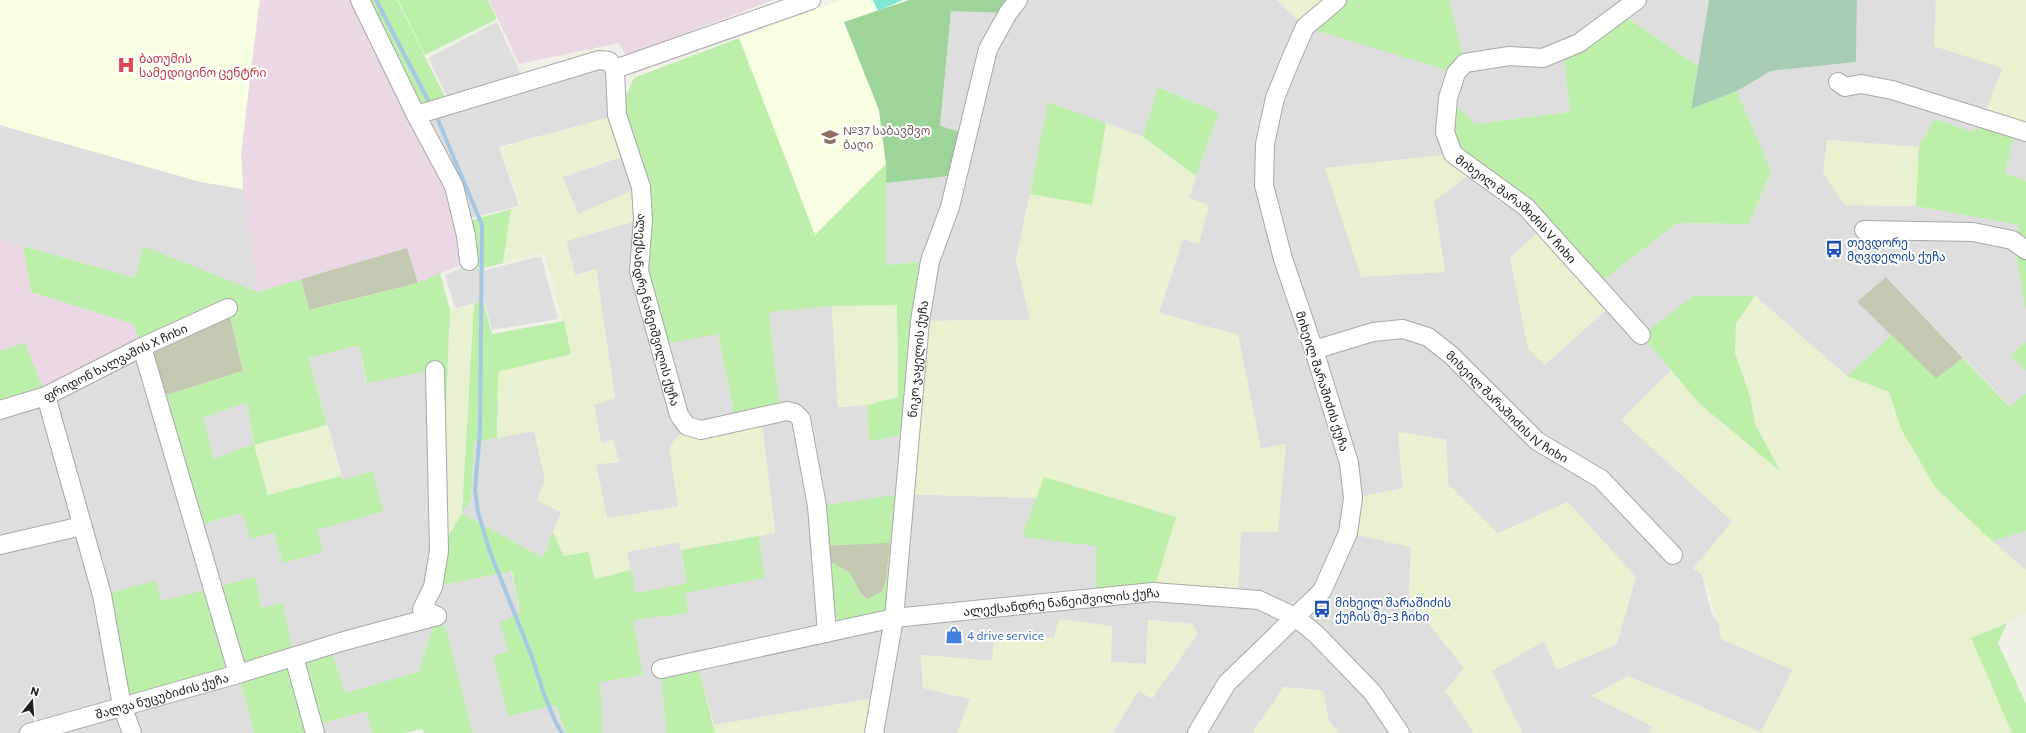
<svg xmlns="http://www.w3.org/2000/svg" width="2026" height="733" viewBox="0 0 2026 733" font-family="Commissioner,'Noto Sans Georgian',sans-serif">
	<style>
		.residential { fill: #dfdede }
		.industrial { fill: #ecd8e4 }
		.education { fill: #f9ffe3 }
		.construction { fill: #c3c8b1 }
		.farmland { fill: #e8f2d1 }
		.grass { fill: #bcefaa; fill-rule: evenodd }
		.forest { fill: #9dd498 }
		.cemetery { fill: #a6cdb4 }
		.pitch { fill: #7fe7d5 }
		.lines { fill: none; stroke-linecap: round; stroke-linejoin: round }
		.stream { stroke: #a4c7e3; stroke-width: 4 }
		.minor-casing { stroke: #a8a8a8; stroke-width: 20 }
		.minor { stroke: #fff; stroke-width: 18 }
		.labels { text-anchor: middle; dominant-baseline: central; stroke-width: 4; stroke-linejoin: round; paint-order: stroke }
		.health-label { font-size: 12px; fill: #be3a42; stroke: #fff; text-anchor: start }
		.education-label { font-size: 12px; fill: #785e54; stroke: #fff; text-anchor: start }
		.street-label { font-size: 12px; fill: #212121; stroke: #fff }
		.transit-label { font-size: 12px; fill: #164399; stroke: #fff; text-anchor: start }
		.shop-label { font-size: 12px; fill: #366cbe; stroke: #fff; text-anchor: start }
	</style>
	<rect width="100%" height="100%" fill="#f2f1e7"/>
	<path class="residential" d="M1018 0H1277L1305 27 1465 63 1449 0H1709L1698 66 1620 13 1563 50 1570 112 1475 124 1453 154 1325 168 1445 272 1433 200 1474 171 1597 285 1677 223 1749 224 1771 171 1737 91 1771 71 1856 62 1857 0H1936L1934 46 2003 68 1983 118 1974 132 1934 119 1919 147 1828 140 1845 205 1916 206 2020 225 2015 249 2026 312V342L2010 355 2026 371V393L2011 407 1887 278 1857 302 1892 335 1847 376 1755 296 1641 335 1671 370 1622 420 1733 521 1693 569 1702 574 1711 612 1719 624 1721 638 1793 670 1761 732 1628 676 1653 727 1648 733H1522L1491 671 1544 641 1568 502 1498 534 1448 484 1446 440 1398 432 1403 489 1353 498 1411 547 1409 598 1464 668 1446 691 1474 733H1339L1329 722 1323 691 1284 687 1252 733H1112L1139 690 1152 698 1192 624 1148 620 1146 664 1111 662 1059 620 1054 638 995 634 992 661 921 655 923 688 970 699 957 733H874L881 697 714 725 697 661 661 669 666 733H603L600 682 643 675 632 620 689 613 685 593 764 578 759 536 775 532 761 416 780 412 769 312 832 306 838 407 867 405 869 441 909 434 905 494 1037 498 1022 537 1241 532 1286 444 1261 449 1238 335 1158 313 1183 238 1199 244 1188 198 1219 113 1159 87 1143 137 1049 102 1016 260 1031 320 920 321 929 261 886 265V183L959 175 940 126 951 10 1008 13Z
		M497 22 524 81 451 104 428 58Z
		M607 63 615 116 499 147 519 206 465 219 419 117Z
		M2026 124V181L2005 173 2016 129Z
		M0 125 201 182 243 189 258 292 143 246 135 278 0 239Z
		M630 154 641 187 578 214 562 177Z
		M643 219 718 334 736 422 678 507 607 518 596 464 619 462 601 443 594 405 615 398 596 269 575 275 566 241Z
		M541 256 558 319 492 330 484 301 455 308 445 275 471 264 481 271Z
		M359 345 366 382 435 370 434 587 511 571 520 613 509 651 508 716 556 705 566 733H473L446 629 437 616 418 672 345 693 330 645 294 657 283 604 262 608 255 578 162 601 102 595 238 674 254 733H0V410L142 347 195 526 242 513 274 533 283 563 372 471 343 480 309 358Z
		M247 402 254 445 214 459 202 418Z
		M534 431 545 478 561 512 543 558 462 513 471 499 474 442Z
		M2026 531V570L1992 541Z
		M679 542 687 583 635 594 627 552Z
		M366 711 372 733H315L313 726Z"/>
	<path class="industrial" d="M260 0H360L454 186 469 261 418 283 407 248 258 292 243 189 241 153Z
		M489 0H773L626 56 619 43 519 64Z
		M0 239 23 246 31 292 133 324 142 347 46 396 25 344 0 351Z"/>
	<path class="education" d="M0 0H259L241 153 243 189 201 182 0 125Z
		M841 0H909L844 22 879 110 886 164 815 236 739 38Z"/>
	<path class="construction" d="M407 248 418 283 309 310 301 279Z
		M1886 277 1963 358 1936 379 1857 302Z
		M228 308 243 371 157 398 142 347Z
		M890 542 886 580 882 592 868 600 861 594 850 573 821 556 820 546Z"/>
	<path class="farmland" d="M1277 0H1335L1305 27Z
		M1936 0H2026V124L1983 118 2003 68 1934 46Z
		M617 115 630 154 562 177 578 214 641 187 643 219 566 241 575 275 596 269 615 398 594 405 601 443 613 440 619 462 596 464 607 518 678 507 669 447 687 426 761 416 775 533 681 550 679 542 627 552 631 570 595 579 588 552 564 556 553 532 561 512 537 501 545 478 534 431 497 438 498 372 571 353 545 253 503 263 511 209 521 206 500 148Z
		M1106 123 1143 137 1196 176 1189 198 1209 205 1199 244 1183 239 1159 313 1238 335 1261 449 1286 444 1278 532H1241L1238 599 1153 592 1176 517 1044 477 1037 498 904 494 920 321 1030 320 1016 260 1030 194 1092 205Z
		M1827 140 1919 147 1916 206 1845 205 1823 173Z
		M1453 154 1474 171 1434 201 1445 272 1361 277 1325 168Z
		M1544 226 1614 303 1545 365 1528 349 1510 258Z
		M1755 296 1847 376 1889 392 1901 429 1935 487 1992 541 2026 570V613L1971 638 2012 733H1648L1653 727 1591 696 1628 676 1761 732 1793 670 1721 639 1719 624 1702 574 1693 569 1732 521 1621 420 1671 370 1700 404 1779 470 1755 424 1750 396 1735 353 1736 323Z
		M474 304 462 513 439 551 450 310Z
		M897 305 898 397 867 405 838 407 832 306Z
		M327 425 341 476 268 495 254 445Z
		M1398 432 1446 440 1448 484 1498 533 1568 502 1636 577 1617 644 1557 670 1544 641 1492 671 1522 733H1474L1445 691 1464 668 1409 598 1411 547 1348 533 1353 498 1403 488Z
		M1059 619 1112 626 1111 662 1146 664 1149 620 1192 624 1198 633 1152 699 1139 691 1112 733H957L970 699 923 688 921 655 992 661 995 633 1054 638Z
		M1284 687 1323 691 1329 722 1339 733H1252Z
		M882 697 874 733H715L714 725Z"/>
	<path class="grass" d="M360 0H397L449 105 416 115Z
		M398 0H488L497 19 425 55Z
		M1337 0H1449L1465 63 1456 73 1305 27Z
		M1620 13 1698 66 1691 109 1737 91 1771 171 1749 224 1677 223 1597 285 1526 207 1453 154 1448 98 1475 124 1570 112 1563 50Z
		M739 38 815 235 886 164V265L930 261 909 434 869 441 867 405 898 397 897 305 833 306 769 312 780 412 736 422 718 334 660 345 639 271 643 219 617 115 634 78Z
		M1158 87 1219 113 1196 176 1143 137Z
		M1048 102 1106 123 1092 205 1030 194Z
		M1983 118 2016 129 2005 173 2026 181V312L2015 249 2019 225 1916 206 1919 147 1934 119 1974 132Z
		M511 209 503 263 480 269 469 261 463 223Z
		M23 246 135 278 143 246 258 292 301 279 309 310 418 283 440 273 450 310 440 550 462 513 474 304 483 301 492 334 564 321 571 354 498 372 497 438 474 442 471 499 462 513 543 558 553 532 564 556 588 552 595 579 631 570 636 593 687 583 681 550 759 536 765 578 685 593 689 613 633 620 643 675 600 682 603 733H566L556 705 508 716 493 656 509 651 499 623 520 613 512 571 433 587 434 370 367 383 359 345 309 358 327 425 254 445 268 495 341 476 343 480 372 471 384 511 317 530 323 552 283 563 274 533 250 539 242 513 195 526 157 398 243 371 228 308 142 347 133 324 31 292ZM247 402 254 444 214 459 203 418Z
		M1694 296H1755L1736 323 1735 353 1750 396 1755 424 1780 471 1700 404 1641 335Z
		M1892 335 1936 379 1963 358 2010 407 2026 393V531L1992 541 1935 487 1901 429 1889 392 1847 376Z
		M2026 342V371L2010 355Z
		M25 343 46 396 0 410V351Z
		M1044 477 1176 517 1153 592 1096 598V546L1022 537Z
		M904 494 894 618 827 633 821 556 850 573 861 594 868 599 882 591 886 580 890 543 820 546 817 506Z
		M255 577 262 608 283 603 294 657 330 645 345 693 418 672 437 616 446 629 473 733H424L422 729 403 733H372L366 711 313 726 315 733H254L238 674 122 706 102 595 155 581 162 601Z
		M2007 623 1998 643 2026 704V733H2012L1971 638Z
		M697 661 715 733H666L661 669Z"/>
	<path class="forest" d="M909 0H1018L1008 13 951 11 940 126 967 134 959 175 886 183V164L879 110 844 22Z"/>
	<path class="cemetery" d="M1709 0H1857L1856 62 1771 71 1737 91 1691 109Z"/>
	<path class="pitch" d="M873 0H903L878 11Z"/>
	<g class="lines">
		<path class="stream" d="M376 0 428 100
			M438 120 482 225 480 432 475 490 478 512 490 552 532 657 544 694 555 721 562 733"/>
		<g class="minor-casing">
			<g id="minor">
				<path d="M360 0 416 115 454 186 466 236 469 261"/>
				<path id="s1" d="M1637 0 1579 43 1543 58 1509 56 1465 63 1456 73 1448 98 1445 132 1453 154 1526 207 1641 335"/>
				<path d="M615 69 811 0"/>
				<path d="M1838 82 1845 87 1861 84 1892 90 2026 132"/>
				<path id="s2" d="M416 115 599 60 609 61 615 69 617 115 641 187 643 219 639 271 679 415 687 426 701 430 787 411 795 413 801 419 817 506 827 633"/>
				<path d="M1864 230 1973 232 2012 240 2026 250"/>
				<path d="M142 347 238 674"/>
				<path id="s3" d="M1314 350 1373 332 1403 329 1428 337 1451 355 1537 441 1601 479 1673 555"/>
				<path d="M435 370 439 551 433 587 422 609 437 616"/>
				<path d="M46 396 102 595 122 706 132 733"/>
				<path id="s4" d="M0 410 46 396 142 347 228 308"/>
				<path d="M0 545 82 526"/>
				<path d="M294 657 315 733"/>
				<path id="s5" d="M661 669 894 618 1153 592 1259 600 1295 617 1316 634 1373 693 1400 733"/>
				<path id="s6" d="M29 733 238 674 344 641 437 616"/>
				<path id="s7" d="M874 733 894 618 920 321 930 261 950 207 988 49 1008 13 1018 0"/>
				<path d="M1197 733 1227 683 1322 591 1348 533 1353 498 1349 463 1314 350 1283 259 1264 185 1265 144 1275 98 1290 61 1305 27 1337 0"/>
			</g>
		</g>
		<use href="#minor" class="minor"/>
	</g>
	<defs>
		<g id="hospital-bare" transform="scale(1.38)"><path d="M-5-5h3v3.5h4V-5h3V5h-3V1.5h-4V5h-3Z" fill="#e0444e" stroke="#fff" stroke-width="2.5" paint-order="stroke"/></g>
		<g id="school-bare" transform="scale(1.38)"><path d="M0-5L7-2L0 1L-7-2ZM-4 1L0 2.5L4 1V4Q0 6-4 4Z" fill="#8d6e63" stroke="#fff" stroke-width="2.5" paint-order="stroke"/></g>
		<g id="bus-bare" transform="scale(1.38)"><path d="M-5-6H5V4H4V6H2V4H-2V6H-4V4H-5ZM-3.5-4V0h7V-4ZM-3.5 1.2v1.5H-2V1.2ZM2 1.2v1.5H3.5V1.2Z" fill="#1a4fb4" stroke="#fff" stroke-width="2.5" paint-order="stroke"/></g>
		<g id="shop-bare" transform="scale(1.38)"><path d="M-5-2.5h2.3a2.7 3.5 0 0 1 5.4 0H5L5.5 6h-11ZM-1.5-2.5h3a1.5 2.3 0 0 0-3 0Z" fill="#3f7fe0" stroke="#fff" stroke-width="2.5" paint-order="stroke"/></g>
	</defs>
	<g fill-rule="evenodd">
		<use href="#hospital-bare" x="126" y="65"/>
		<use href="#school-bare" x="830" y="137"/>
		<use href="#bus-bare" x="1834" y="249"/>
		<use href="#bus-bare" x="1322" y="609"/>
		<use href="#shop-bare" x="954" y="635"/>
	</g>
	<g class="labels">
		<g class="health-label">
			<text x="139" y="58">ბათუმის<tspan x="139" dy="14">სამედიცინო ცენტრი</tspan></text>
		</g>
		<g class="education-label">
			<text x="843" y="130">№37 საბავშვო<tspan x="843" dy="14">ბაღი</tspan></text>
		</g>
		<g class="street-label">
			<text stroke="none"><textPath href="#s1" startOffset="371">მიხეილ შარაშიძის V ჩიხი</textPath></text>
			<text stroke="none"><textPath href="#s2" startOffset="458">ალექსანდრე ნანეიშვილის ქუჩა</textPath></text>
			<text stroke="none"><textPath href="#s7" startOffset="377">ნიკო ჯაყელის ქუჩა</textPath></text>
			<text stroke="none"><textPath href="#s4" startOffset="125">ფრიდონ ხალვაშის X ჩიხი</textPath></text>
			<text transform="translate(1323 381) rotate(72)">მიხეილ შარაშიძის ქუჩა</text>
			<text stroke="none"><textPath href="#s3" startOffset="224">მიხეილ შარაშიძის IV ჩიხი</textPath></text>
			<text stroke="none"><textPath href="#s5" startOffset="407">ალექსანდრე ნანეიშვილის ქუჩა</textPath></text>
			<text stroke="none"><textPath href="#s6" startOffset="138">შალვა ნუცუბიძის ქუჩა</textPath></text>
		</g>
		<g class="transit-label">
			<text x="1847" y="242">თევდორე<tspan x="1847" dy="14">მღვდელის ქუჩა</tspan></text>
			<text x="1335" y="602">მიხეილ შარაშიძის<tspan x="1335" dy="14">ქუჩის მე-3 ჩიხი</tspan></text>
		</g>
		<g class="shop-label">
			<text x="967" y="635">4 drive service</text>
		</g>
	</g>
	<g transform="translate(32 701) rotate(17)" stroke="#ffffff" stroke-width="3" paint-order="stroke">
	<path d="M0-3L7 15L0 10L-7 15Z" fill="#212121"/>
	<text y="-6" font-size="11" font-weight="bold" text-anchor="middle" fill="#212121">N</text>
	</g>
</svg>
